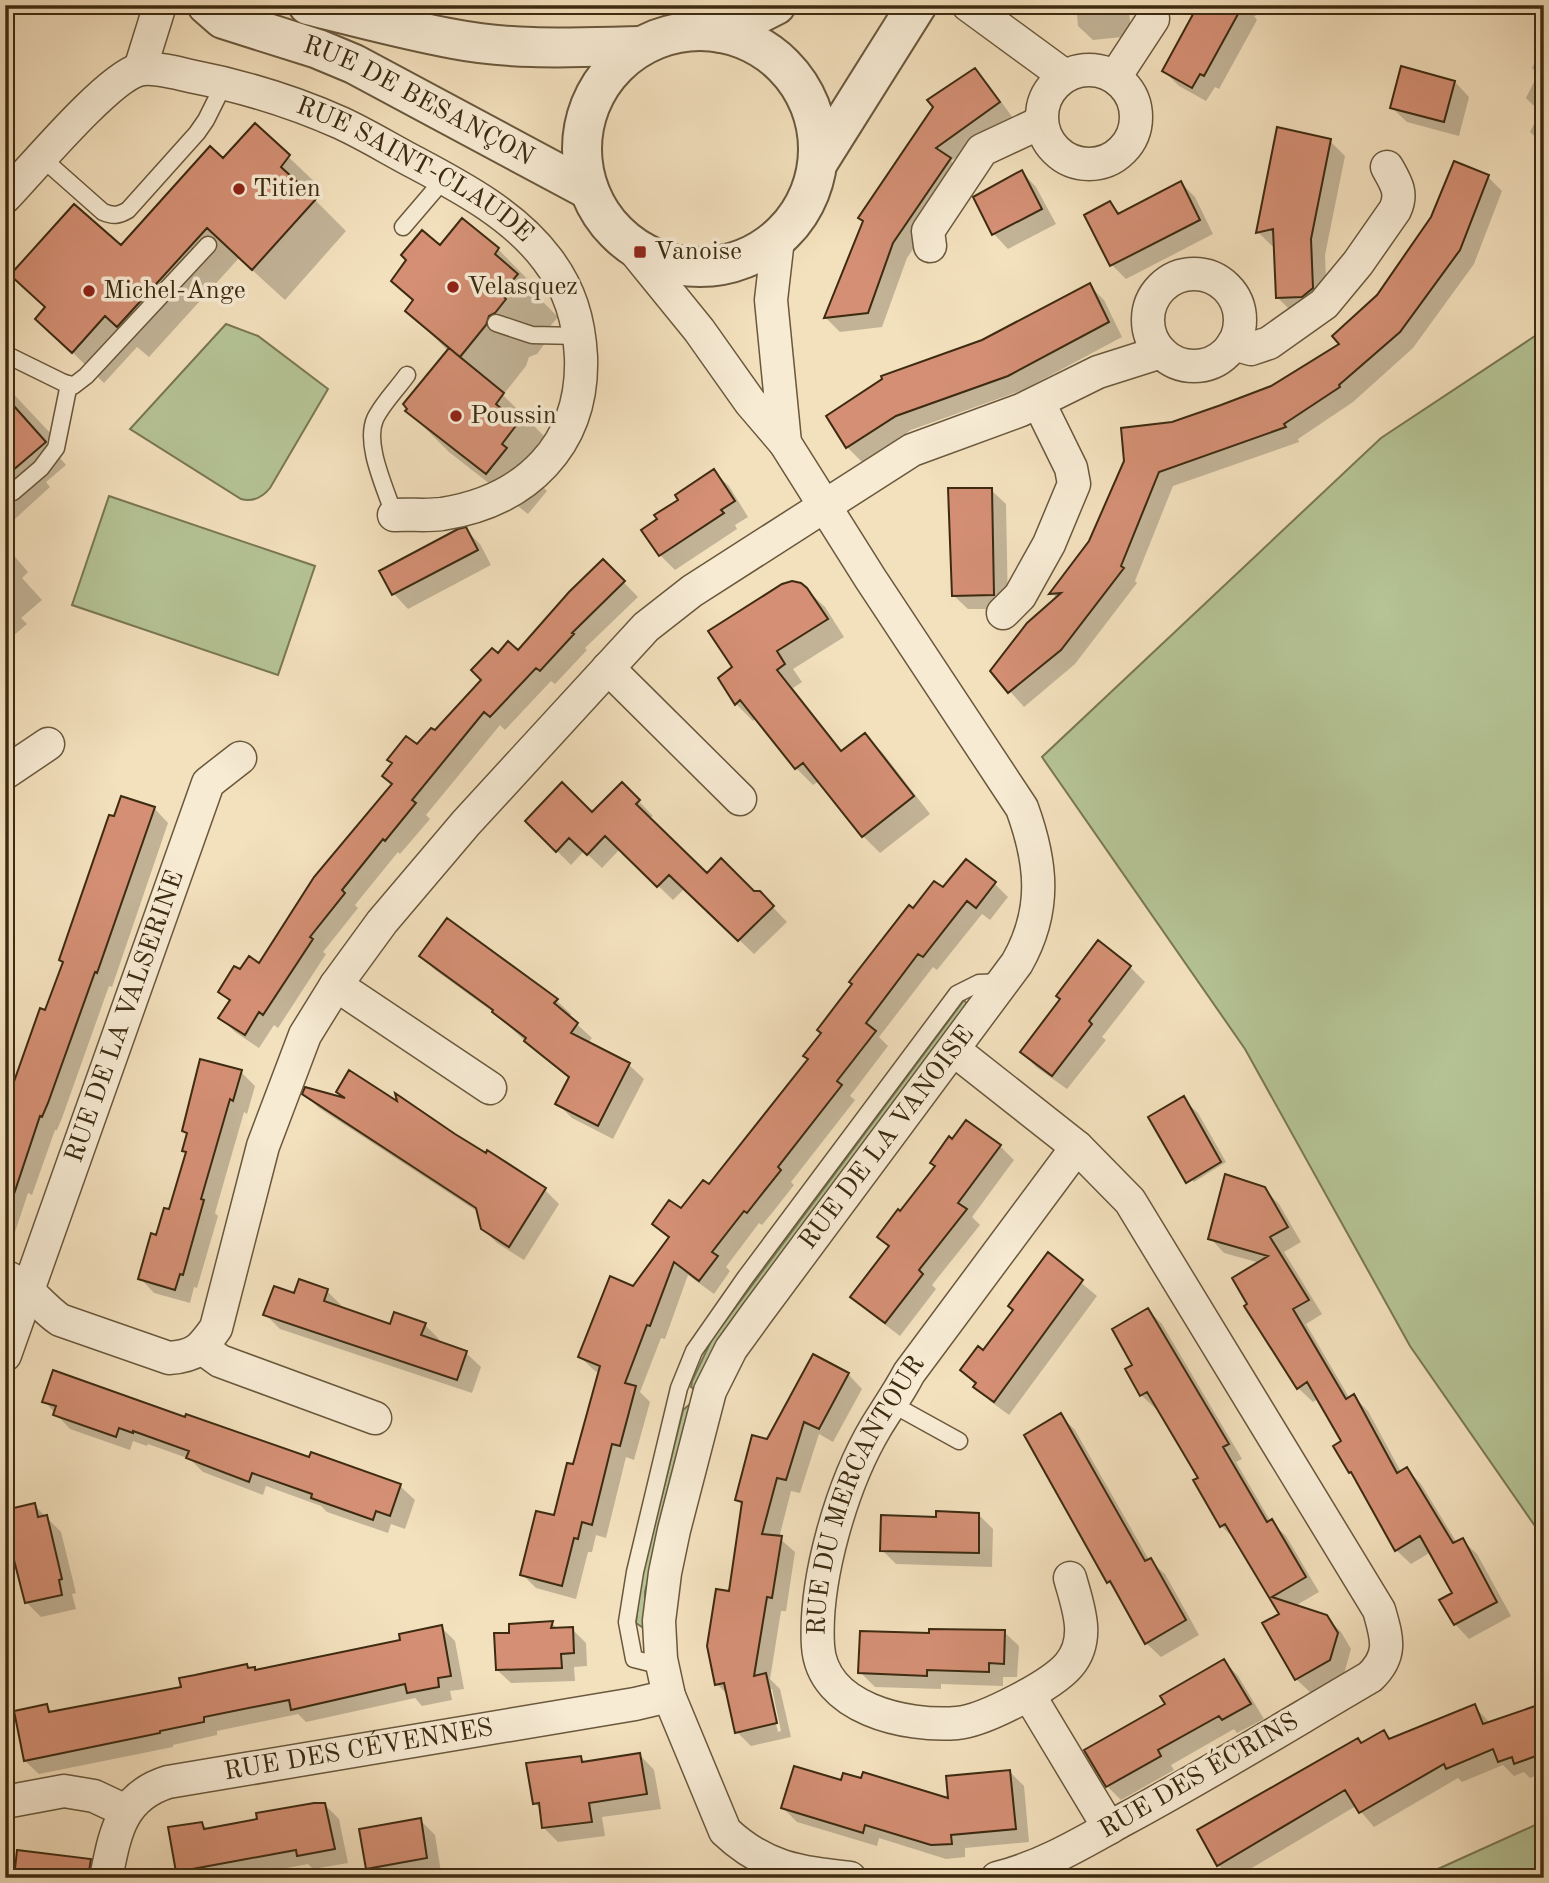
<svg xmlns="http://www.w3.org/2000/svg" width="1549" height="1883" viewBox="0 0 1549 1883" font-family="'Old Standard TT',serif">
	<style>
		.green { fill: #b5c395; stroke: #797753; stroke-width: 2 }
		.shadow { fill: #0003; fill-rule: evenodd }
		.building { fill: #d48f74; stroke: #3d2b11; stroke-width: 2 }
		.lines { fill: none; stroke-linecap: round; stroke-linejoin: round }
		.service-casing { stroke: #6a583c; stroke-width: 19 }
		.minor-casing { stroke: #6a583c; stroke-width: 35 }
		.tertiary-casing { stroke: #6a583c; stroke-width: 42 }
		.service { stroke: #f7ebd4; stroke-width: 16 }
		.minor { stroke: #f7ebd4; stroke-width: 32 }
		.tertiary { stroke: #f7ebd4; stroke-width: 38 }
		.poi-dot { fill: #8f2418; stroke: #f7ebd4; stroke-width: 2.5 }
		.labels { text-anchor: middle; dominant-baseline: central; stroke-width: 7; stroke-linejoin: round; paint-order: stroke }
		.street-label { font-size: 26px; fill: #3d2b11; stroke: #f7ebd4 }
		.poi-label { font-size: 26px; fill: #3d2b11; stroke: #f7ebd4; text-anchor: start }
	</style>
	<rect width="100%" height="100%" fill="#f3e0bd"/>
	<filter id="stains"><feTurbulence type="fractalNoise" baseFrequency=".00286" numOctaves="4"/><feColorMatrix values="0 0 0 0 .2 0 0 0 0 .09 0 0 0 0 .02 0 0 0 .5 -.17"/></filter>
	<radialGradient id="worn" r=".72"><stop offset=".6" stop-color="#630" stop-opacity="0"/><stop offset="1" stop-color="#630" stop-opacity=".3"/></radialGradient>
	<path class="green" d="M226 324 258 336 328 389 270 488C262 498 253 502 241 499L130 429Z
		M1544 330V1539L1410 1346 1245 1049 1042 757 1381 438Z
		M109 496 315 566 278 675 72 605Z
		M964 1000 968 1005 863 1144 697 1389H694L691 1387 692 1381 712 1339Z
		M689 1405 692 1409 645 1592V1624L642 1627 636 1623 640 1584 683 1410Z
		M1544 1821V1878H1418Z"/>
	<path class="shadow" d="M1076 5H1128L1132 36 1093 40 1078 26Z
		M1200 5H1288L1254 16 1257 20 1219 89 1215 87 1206 101 1179 86 1164 71Z
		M1544 17V145L1530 132 1540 112 1526 98 1538 74 1532 68 1543 45 1535 36Z
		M974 70 989 85 1013 118 951 161 964 174 907 258 882 327 840 332 826 318 864 222Z
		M1455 82 1469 97 1459 136 1407 122 1392 108Z
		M255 125 321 188 313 198 346 231 285 300 239 258 149 357 137 347 104 383 38 319 46 308 12 275 121 247 223 160Z
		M1330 141 1345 156 1325 255 1327 303 1292 312 1278 298 1276 246H1272L1258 232Z
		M1022 172 1036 187 1056 224 1008 249 994 234 975 198Z
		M1488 177 1502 191 1474 264 1413 348 1353 402 1298 439 1299 442 1173 486 1135 581 1137 583 1075 664 1024 707 992 671 1057 599 1052 593 1090 542 1172 424 1272 387 1342 345 1378 296Z
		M1181 183 1195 197 1213 234 1126 279 1112 265 1110 203 1121 214Z
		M462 220 498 249 539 291 536 295 558 317 541 337 546 342 537 354 529 357 526 366 503 395 544 436 537 445 558 466 542 486 547 491 528 514 449 452 408 411 448 351 408 310 414 302 393 280 440 247Z
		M1089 285 1104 300 1122 337 1023 390 911 430 862 462 847 447 983 341Z
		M5 385 53 436 46 442 66 465 46 482 50 487 5 528Z
		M714 472 729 486 748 517 735 525 737 529 675 570 660 555 644 530Z
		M991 490 1006 504 1008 609H968L953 595Z
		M465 529 480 544 491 565 408 609 394 594 382 572Z
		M5 545 28 572 22 578 42 600 21 618 27 624 5 643Z
		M603 561 638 597 585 648 587 650 555 684 551 681 505 730 500 725 426 815 430 819 400 854 398 852 355 905 358 908 323 952 326 954 278 1028 274 1025 259 1048 235 1032 221 1018 230 1002 220 992 241 972 260 965 393 784 418 747 435 733 483 680 498 655 518 653Z
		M806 589 825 607 844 637 793 669 802 682 793 688 843 752 864 735 882 752 930 814 880 853 863 836 819 781 813 785 796 768 756 718 753 721 736 704 720 679 734 667Z
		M5 731 16 744 5 754Z
		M622 784 653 816 649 819 707 875 759 893 787 922 754 954 685 888 673 900 620 849 602 868 584 851 571 865 527 821 592 814Z
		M154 808 168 823 112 987 109 986 62 1118 57 1130H55L32 1195 28 1193 13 1238 5 1235V1112L46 1012 64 963 61 960Z
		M994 883 1008 897 990 920 982 914 937 970 933 967 879 1037 888 1046 850 1096 855 1100 791 1182 794 1185 772 1213 762 1225 759 1223 726 1267 730 1271 714 1294 688 1275 665 1339 661 1338 640 1392 650 1402 634 1460 626 1457 606 1538 596 1535 592 1552H588L576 1599 536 1588 522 1574 555 1517 574 1466 600 1373 595 1371 580 1357 669 1239 654 1224 682 1211 709 1186 809 1059 913 910 943 890Z
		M1098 943 1130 967 1145 982 1102 1037 1106 1040 1067 1089 1036 1067 1022 1052 1062 1000Z
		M421 956 556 1000 571 1014 569 1017 592 1038 588 1043 629 1065 644 1079 613 1139 572 1118 558 1104 570 1079 540 1055 497 1015 435 970Z
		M241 1072 255 1086 247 1114 244 1112 215 1213 218 1216 197 1288 194 1287 190 1303 154 1293 140 1278 170 1212 187 1154 184 1151 188 1135 184 1131Z
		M338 1092 454 1135 545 1190 559 1204 524 1260 497 1243 482 1228 478 1212 319 1108 304 1094 346 1100Z
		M1183 1099 1198 1113 1226 1162 1194 1182 1179 1168Z
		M1000 1146 1014 1160 972 1217 980 1225 932 1285 936 1289 900 1336 867 1311 853 1296 890 1248 879 1237 901 1214 936 1167Z
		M1264 1189 1279 1204 1301 1242 1284 1252 1322 1314 1306 1324 1350 1399 1354 1397 1368 1411 1401 1472 1407 1469 1421 1484 1457 1543 1462 1540 1477 1554 1511 1616 1469 1639 1455 1624 1454 1593 1431 1552 1411 1564 1396 1550 1356 1478 1335 1446 1344 1442 1318 1399 1313 1402 1298 1388 1260 1263 1224 1253 1210 1238Z
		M1048 1255 1097 1296 1009 1415 990 1401 962 1370 984 1352 1015 1310Z
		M327 1291 341 1305 340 1308 391 1326 425 1325 439 1339 438 1343 466 1353 481 1367 472 1393 280 1329 265 1314 295 1295Z
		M1148 1310 1162 1324 1242 1459 1236 1462 1271 1522 1286 1536 1319 1592 1295 1606 1326 1617 1341 1632 1351 1649 1344 1674 1311 1693 1296 1679 1282 1614 1236 1540 1221 1526 1200 1478 1159 1407 1156 1409 1141 1395 1134 1366Z
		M814 1357 848 1374 862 1389 833 1442 819 1434 800 1493 791 1491 779 1538 795 1552 786 1611H781L770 1679 780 1689 791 1737 751 1746 737 1732 729 1696 717 1684 743 1506 737 1499ZM768 1689H772L781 1731 778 1732Z
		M44 1401 186 1420 400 1486 415 1500 405 1529 391 1524 388 1533 327 1512 321 1506 266 1486 263 1495 203 1472 190 1459 148 1444 147 1446 133 1441 130 1450 70 1429Z
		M1061 1416 1075 1430 1149 1560 1165 1574 1199 1635 1161 1657 1146 1643 1118 1592 1108 1582Z
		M34 1505 61 1532 76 1593 72 1594 76 1609 41 1617 26 1602Z
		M979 1515 993 1529 992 1567 896 1564 882 1550 938 1519Z
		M552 1623 558 1630 572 1629 586 1643 587 1666 574 1667 575 1681 511 1683 497 1670 511 1634Z
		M441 1627 455 1641 464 1689 450 1691 452 1700 422 1706 415 1698 306 1722 298 1714 217 1731V1735L173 1745V1747L39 1774 25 1761 47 1706 53 1713 183 1688 246 1666 257 1671 402 1642Z
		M1004 1632 1019 1646 1017 1677H1003V1686L941 1684V1689L875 1687 860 1672 930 1635Z
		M1224 1661 1238 1676 1264 1719 1237 1733 1234 1729 1171 1765 1174 1770 1121 1800 1107 1786 1167 1704Z
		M1544 1704V1772L1530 1778 1524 1772 1514 1776 1503 1765 1462 1782 1458 1778 1374 1827 1356 1806 1235 1878H1232L1218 1865 1362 1745 1384 1732 1392 1740 1474 1706 1490 1723Z
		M640 1755 654 1770 661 1809 602 1817 605 1836 558 1842 543 1827 541 1810 535 1803 581 1758 586 1763Z
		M1010 1772 1024 1786 1029 1842 965 1848V1857L946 1859 879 1838 877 1846 797 1822 783 1808 842 1782 950 1800Z
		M324 1804 339 1819 348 1863 313 1869 308 1864 234 1878H184L178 1871 202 1824 208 1830Z
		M420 1820 435 1835 441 1872 410 1878H377L368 1868Z
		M1163 1871 1170 1878H1151Z"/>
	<path class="building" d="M1198 5H1243L1204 76 1200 74 1192 88 1162 71Z
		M1401 66 1455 81 1444 122 1390 108Z
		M975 68 1000 102 936 148 951 158 893 243 868 313 824 318 863 221 858 218 933 107 927 100Z
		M255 123 290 155 281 167 316 199 252 270 207 228 117 327 105 316 72 353 35 319 45 307 10 275 74 204 121 245 210 146 223 158Z
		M1277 127 1331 139 1311 239 1313 288 1302 297 1276 298 1273 229 1256 233Z
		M1454 161 1489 175 1460 250 1400 332 1339 385 1340 387 1284 424 1286 427 1159 472 1121 566 1124 568 1061 650 1008 693 990 671 1027 623 1061 593 1049 594 1089 541 1124 461 1121 428 1172 422 1221 405 1271 386 1339 344 1332 336 1377 295 1431 217Z
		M1022 170 1042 209 992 235 973 197Z
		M1181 181 1200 220 1110 266 1084 215 1110 201 1118 214Z
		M462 218 499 248 495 254 518 274 501 294 506 299 495 313 489 316 486 325 460 357 405 311 413 300 391 281 406 260 401 255 422 230 440 245Z
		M1090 283 1109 322 1008 376 896 416 846 448 826 416 882 379 881 376 982 340Z
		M449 348 504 393 496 404 518 423 502 444 507 448 486 474 405 411 407 409 403 404Z
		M5 396 46 442 5 477Z
		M714 469 735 501 721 510 724 513 659 556 641 530 657 519 654 515 678 500 675 495Z
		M948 488H992L994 595 952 596Z
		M466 527 478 550 392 595 379 571 458 529Z
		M603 559 625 581 572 633 574 634 540 671 536 668 490 717 484 712 412 800 416 803 385 841 383 839 342 890 345 893 310 937 313 939 263 1015 259 1012 245 1035 218 1018 230 1000 218 992 234 966 240 969 249 956 259 963 314 877 392 784 382 776 392 763 387 760 406 736 417 744 431 728 435 730 481 680 471 670 492 648 498 653 508 641 518 650 569 592Z
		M792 581 801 583 807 588 828 619 777 651 785 664 777 670 841 751 865 733 914 796 862 837 803 763 795 769 740 700 735 705 718 678 732 667 708 631 782 584Z
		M562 782 592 812 622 782 640 800 636 804 707 873 721 858 754 891H760L774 906 738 941 669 875 657 887 605 836 587 855 569 838 556 852 525 821Z
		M121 796 155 807 97 973 95 972 48 1103 42 1117 40 1116 10 1206H5V1107L40 1008 45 1010 63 962 59 960 109 815 114 816Z
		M966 859 996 882 976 908 967 901 923 957 918 954 866 1023 876 1031 837 1081 842 1085 778 1167 781 1170 758 1199 747 1213 744 1211 712 1252 718 1256 699 1281 674 1262 650 1326 647 1325 625 1383 636 1386 620 1446 612 1444 592 1525 582 1522 578 1539 574 1538 562 1586 520 1575 536 1511 554 1515 567 1463 573 1464 600 1366 578 1357 610 1276 633 1286 669 1237 652 1224 669 1200 681 1208 703 1180 709 1184 808 1059 803 1056 821 1033 817 1030 852 984 849 982 909 905 913 908 934 881 943 887Z
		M447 918 558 999 554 1003 578 1023 571 1033 630 1063 598 1126 555 1104 569 1077 524 1041 526 1038 492 1012 493 1010 419 956Z
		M1098 940 1131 966 1089 1021 1092 1024 1052 1076 1020 1052 1060 999 1056 996Z
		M200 1059 242 1070 233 1101 230 1099 201 1199 204 1200 183 1275 180 1274 175 1290 138 1279 151 1233 156 1235 164 1208 169 1209 186 1152 182 1151 187 1133 182 1131Z
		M349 1070 397 1101 395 1093 455 1134 486 1153 487 1150 546 1188 509 1247 481 1229 476 1208 302 1094 305 1087 345 1098 336 1092Z
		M1184 1096 1221 1162 1186 1183 1148 1117Z
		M966 1120 1001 1145 958 1203 967 1209 919 1270 923 1274 885 1323 850 1297 889 1246 877 1237 898 1209 900 1211 935 1166 930 1163 949 1136 952 1139Z
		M1225 1174 1265 1187 1288 1227 1270 1237 1309 1300 1293 1309 1346 1399 1354 1394 1397 1473 1407 1467 1453 1543 1463 1538 1497 1602 1454 1625 1439 1600 1452 1593 1420 1536 1395 1551 1351 1472 1349 1473 1333 1446 1341 1441 1307 1382 1297 1389 1244 1306 1247 1304 1232 1278 1268 1256 1208 1239Z
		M1048 1252 1083 1280 994 1402 973 1387 976 1383 960 1370 978 1346 983 1350 1013 1310 1008 1306Z
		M299 1279 328 1289 324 1301 390 1324 394 1312 426 1323 421 1335 467 1351 457 1380 263 1315 274 1286 294 1293Z
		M1148 1308 1229 1444 1223 1447 1267 1522 1272 1519 1306 1577 1272 1597 1327 1615 1338 1633 1330 1660 1295 1680 1262 1623 1279 1614 1225 1524 1220 1527 1193 1480 1198 1478 1147 1392 1140 1396 1125 1369 1132 1365 1112 1329Z
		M813 1354 849 1373 819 1429 804 1422 786 1480 777 1478 762 1534 782 1536 772 1598 767 1597 754 1676 766 1673 777 1723 735 1733 724 1683 715 1685 707 1646 716 1589 729 1591 742 1502 735 1500 752 1435 767 1439Z
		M53 1370 185 1417 186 1414 309 1457 311 1452 401 1484 390 1516 376 1511 373 1520 311 1498 312 1494 252 1473 249 1482 186 1458 189 1451 133 1431V1433L119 1428 116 1437 53 1415 56 1406 42 1402Z
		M1061 1413 1145 1561 1151 1558 1186 1620 1145 1644 1110 1581 1107 1583 1024 1435Z
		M35 1503 38 1517 47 1515 62 1579 59 1580 62 1595 25 1603 5 1525V1510Z
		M936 1511 979 1513V1553L880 1551 881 1515 936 1517Z
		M553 1621 551 1628 573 1627 574 1653 561 1654 562 1668 496 1670 494 1633H509V1624Z
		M442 1625 451 1676 438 1678 439 1687 407 1693 405 1684 291 1710 289 1700 204 1717V1722L160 1731V1733L24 1761 14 1711 47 1704 49 1712 181 1687 179 1678 195 1675 247 1664 248 1668 255 1667V1670L400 1640 399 1634Z
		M929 1629 1005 1630 1004 1664 989 1663V1672L927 1670V1676L858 1673 860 1631 929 1633Z
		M1224 1659 1251 1704 1222 1720 1219 1716 1158 1750 1161 1756 1106 1787 1084 1750 1165 1704 1160 1696Z
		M1544 1703V1753L1514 1764 1512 1757 1498 1762 1493 1749 1446 1769 1444 1764 1359 1813 1345 1790 1217 1866 1197 1830 1358 1738 1361 1743 1384 1730 1389 1739 1475 1704 1483 1724Z
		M640 1753 647 1794 589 1803 592 1822 542 1828 539 1803 533 1804 526 1763 581 1756 582 1762Z
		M794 1766 841 1780 843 1773 861 1778 863 1772 948 1798 946 1776 1010 1770 1016 1829 951 1835 952 1844 931 1845 865 1825 863 1833 781 1808Z
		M314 1803H325L335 1849 297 1856 296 1850 176 1872 168 1827 202 1822 204 1829 257 1819 256 1813Z
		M421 1818 427 1858 366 1869 359 1829Z
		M17 1850 91 1859 88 1878H14Z"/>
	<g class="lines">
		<g class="service-casing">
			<path id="service" d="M42 158 103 212C113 216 118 216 128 210L197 133 206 120 225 82
				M403 227 444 179
				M496 323 532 335 579 336
				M5 354 62 382 73 386 86 376 208 245
				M13 492 41 468 56 448 69 384
				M394 515C386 489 364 445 375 419 382 404 397 389 407 375
				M892 1404 959 1441
				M662 1666 634 1659 627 1622 635 1572 679 1388 694 1351 745 1278 957 994 979 983 1003 982"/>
		</g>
		<g class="minor-casing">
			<g id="minor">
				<path d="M968 5 1065 76"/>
				<path d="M140 69 160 5"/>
				<circle cx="1089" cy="117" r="47"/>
				<path d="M1115 77 1153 19 1151 5"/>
				<path id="s1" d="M5 197C32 169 106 80 138 70 150 66 178 73 190 76 242 86 294 102 341 123 367 135 391 150 416 163 463 188 515 216 547 259 570 289 579 320 581 357 584 445 526 501 442 514 426 516 410 514 394 515"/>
				<path d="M778 239 771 300 785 443"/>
				<path d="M629 244 699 330 750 402 785 443 870 578 1022 808C1042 863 1047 910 1017 963L757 1313 731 1349 710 1391 674 1530 665 1573 659 1621 661 1659 669 1696 725 1831C764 1868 798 1872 850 1878"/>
				<path d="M930 246 928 231 982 150 1042 122"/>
				<circle cx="1194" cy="320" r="46"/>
				<path d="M1233 344 1251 349 1269 343 1324 304 1358 263 1395 210C1403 193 1396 183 1387 167"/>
				<path d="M1003 613 1020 596 1049 544 1074 484 1071 468 1039 403"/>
				<path d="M608 668 740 799"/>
				<path d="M5 773 48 744"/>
				<path d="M336 985 490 1088"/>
				<path d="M954 1050 1077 1147 1130 1201 1379 1610C1387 1638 1393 1655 1370 1677 1288 1725 1207 1775 1123 1820 1082 1843 1042 1867 997 1878"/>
				<path d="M5 1276C28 1286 40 1306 60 1320L169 1358C196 1356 201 1349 216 1328L263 1146 305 1035 336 985 382 922 466 823 646 627 692 591 912 450 1021 410 1098 372 1161 352"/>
				<path d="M202 1348 220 1361 375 1418"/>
				<path id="s2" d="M5 1355 208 783 240 758"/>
				<path id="s3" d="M1070 1578C1078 1607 1091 1639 1069 1665 1052 1685 984 1721 957 1723 906 1727 822 1709 818 1646 814 1580 842 1484 876 1427 887 1409 899 1392 909 1373L1077 1147"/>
				<path d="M1029 1695 1109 1828"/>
				<path d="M5 1802 64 1791 94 1796 126 1811"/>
				<path id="s4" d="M106 1878C115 1834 120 1797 168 1782L635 1704 669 1696"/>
			</g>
		</g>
		<g class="tertiary-casing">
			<g id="tertiary">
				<path id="s5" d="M207 5 223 19 318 49 354 64 589 190"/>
				<path d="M308 5C357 17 405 30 454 39 516 51 579 47 642 46"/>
				<circle cx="700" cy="149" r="118"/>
				<path d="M721 33 776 5"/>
				<path d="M819 161 917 5"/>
			</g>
		</g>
		<use href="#service" class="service"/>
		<use href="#minor" class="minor"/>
		<use href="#tertiary" class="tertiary"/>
	</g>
	<g class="poi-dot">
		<circle cx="239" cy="189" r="7"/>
		<rect x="633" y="245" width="14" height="14" rx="3.5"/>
		<circle cx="453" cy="287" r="7"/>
		<circle cx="89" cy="291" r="7"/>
		<circle cx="456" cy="416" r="7"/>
	</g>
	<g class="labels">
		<g class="street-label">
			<text stroke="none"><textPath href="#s5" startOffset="234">RUE DE BESANÇON</textPath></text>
			<text stroke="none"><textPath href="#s1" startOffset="483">RUE SAINT-CLAUDE</textPath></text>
			<text stroke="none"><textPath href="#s2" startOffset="359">RUE DE LA VALSERINE</textPath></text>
			<text transform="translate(887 1138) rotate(-53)">RUE DE LA VANOISE</text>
			<text stroke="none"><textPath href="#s3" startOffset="555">RUE DU MERCANTOUR</textPath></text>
			<text stroke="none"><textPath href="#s4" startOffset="315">RUE DES CÉVENNES</textPath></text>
			<text transform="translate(1199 1776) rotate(-30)">RUE DES ÉCRINS</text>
		</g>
		<g class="poi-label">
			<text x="253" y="189">Titien</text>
			<text x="654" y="252">Vanoise</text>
			<text x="467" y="287">Velasquez</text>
			<text x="103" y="291">Michel-Ange</text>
			<text x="470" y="416">Poussin</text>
		</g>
	</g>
	<rect width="1549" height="1883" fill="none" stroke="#f3e0bd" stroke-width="28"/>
	<rect x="7" y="7" width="1535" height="1869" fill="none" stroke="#3d2b11" stroke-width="3.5"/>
	<rect x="14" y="14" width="1521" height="1855" fill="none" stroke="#3d2b11" stroke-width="2"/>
	<rect width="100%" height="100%" filter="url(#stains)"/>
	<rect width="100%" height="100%" fill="url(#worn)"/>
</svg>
